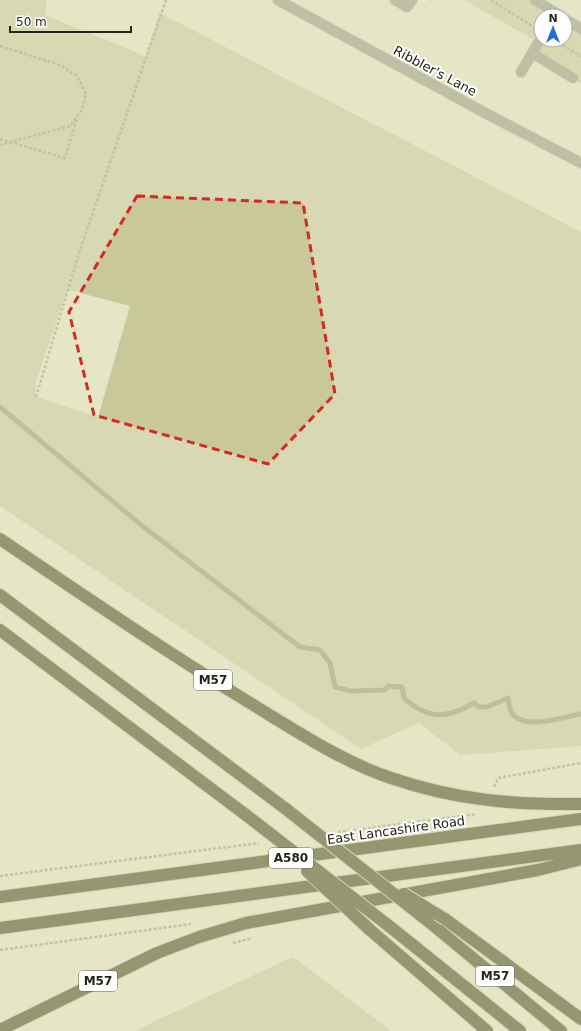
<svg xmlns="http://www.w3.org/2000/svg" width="581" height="1031" viewBox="0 0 581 1031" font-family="'DejaVu Sans',sans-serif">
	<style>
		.green { fill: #c8c89a; fill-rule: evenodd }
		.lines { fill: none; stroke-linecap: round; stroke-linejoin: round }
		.stream { stroke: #919265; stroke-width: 5 }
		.minor-casing { stroke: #c2c3a7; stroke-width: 12 }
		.highway-casing { stroke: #c2c3a7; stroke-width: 14 }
		.path { stroke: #989981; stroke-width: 2.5; stroke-dasharray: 3 2; stroke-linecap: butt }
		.minor { stroke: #90907d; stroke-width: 10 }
		.highway { stroke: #373608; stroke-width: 12 }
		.highway-bridge-casing { stroke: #c2c3a7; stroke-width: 14; stroke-linecap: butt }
		.highway-bridge { stroke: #373608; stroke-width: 12 }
		.marked { fill: none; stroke: #d62828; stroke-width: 3; stroke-dasharray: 8 5; stroke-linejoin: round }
		.labels { text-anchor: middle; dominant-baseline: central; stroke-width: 4; stroke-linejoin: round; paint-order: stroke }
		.shield { fill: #fff; stroke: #66665e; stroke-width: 1 }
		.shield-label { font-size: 12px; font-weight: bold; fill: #252519 }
		.street-label { font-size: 13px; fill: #252519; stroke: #fff }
	</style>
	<rect width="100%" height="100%" fill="#e5e6c6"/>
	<path class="green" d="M0 0H47L45 15 145 56 160 13 581 232V746L460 755 419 723 361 749 0 506ZM75 267 69 290 130 306 98 417 36 397V381Z
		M464 0H535L561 16H541V40H565V19L581 29V84L532 53 538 42Z
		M293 957 391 1031H136L155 1021Z"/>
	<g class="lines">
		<path class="stream" d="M0 407 140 524 300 647 320 650 330 663 335 687 350 691 385 690 388 686 402 687 404 698C428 720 447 719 474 703L479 707H487L508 698C509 703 509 709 512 713 524 731 564 717 581 714"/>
		<g class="minor-casing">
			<path id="minor" d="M278 0 487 114 581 163
				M395 0 407 7 412 0
				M535 0 561 16
				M565 19 581 29
				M532 53 573 78
				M521 72 541 38"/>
		</g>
		<g class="highway-casing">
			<path id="highway" d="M0 539C84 596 168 653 255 706 296 731 345 763 391 778 455 800 514 805 581 804
				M0 595 286 809
				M0 630 246 815
				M0 897 581 819
				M445 919 581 1019
				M428 921 561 1031
				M389 926 520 1031
				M0 928 581 850
				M369 929 487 1031
				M0 1030 157 953 199 937 246 923 538 870 581 859"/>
		</g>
		<path class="path" d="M430 0H431
			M491 0 535 28
			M554 40 581 56
			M0 46 60 65 77 76 86 94 82 110 70 126 0 145
			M0 139 65 158 77 118
			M36 397 78 256 166 0
			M494 787 498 778 581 763
			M338 832 477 814
			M0 876 259 843
			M233 943 253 938
			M0 950 191 924"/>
		<use href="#minor" class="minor"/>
		<use href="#highway" class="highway"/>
		<g class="highway-bridge-casing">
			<path id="highway-bridge" d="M286 809 428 921
				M246 815 389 926
				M307 871 369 929
				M404 894 445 919"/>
		</g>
		<use href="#highway-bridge" class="highway-bridge"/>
	</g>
	<path d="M0 0H581V1031H0ZM137 196 303 203 335 394 268 464 94 415 69 312Z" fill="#e5e6c6" fill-opacity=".55" fill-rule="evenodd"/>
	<path class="marked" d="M137 196 303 203 335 394 268 464 94 415 69 312Z"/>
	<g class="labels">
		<g class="shield">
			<rect x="194" y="670" width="38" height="20" rx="3"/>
			<rect x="269" y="848" width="44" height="20" rx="3"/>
			<rect x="476" y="966" width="38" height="20" rx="3"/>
			<rect x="79" y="971" width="38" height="20" rx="3"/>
		</g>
		<g class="shield-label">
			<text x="213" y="680">M57</text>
			<text x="291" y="858">A580</text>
			<text x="495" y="976">M57</text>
			<text x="98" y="981">M57</text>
		</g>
		<g class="street-label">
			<text transform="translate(435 71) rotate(28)">Ribbler's Lane</text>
			<text transform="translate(396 830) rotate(-8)">East Lancashire Road</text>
		</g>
	</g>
	<g transform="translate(553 28)"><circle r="19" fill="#ffffff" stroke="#a8a8a3"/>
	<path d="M0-3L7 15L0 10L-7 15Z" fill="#236ed9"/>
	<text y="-6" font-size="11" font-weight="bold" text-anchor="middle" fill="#252519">N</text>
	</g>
	<path d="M10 26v6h121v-6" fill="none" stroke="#252519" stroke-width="2"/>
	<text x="16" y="26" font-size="12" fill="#252519" stroke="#ffffff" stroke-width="3" paint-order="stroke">50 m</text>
</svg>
